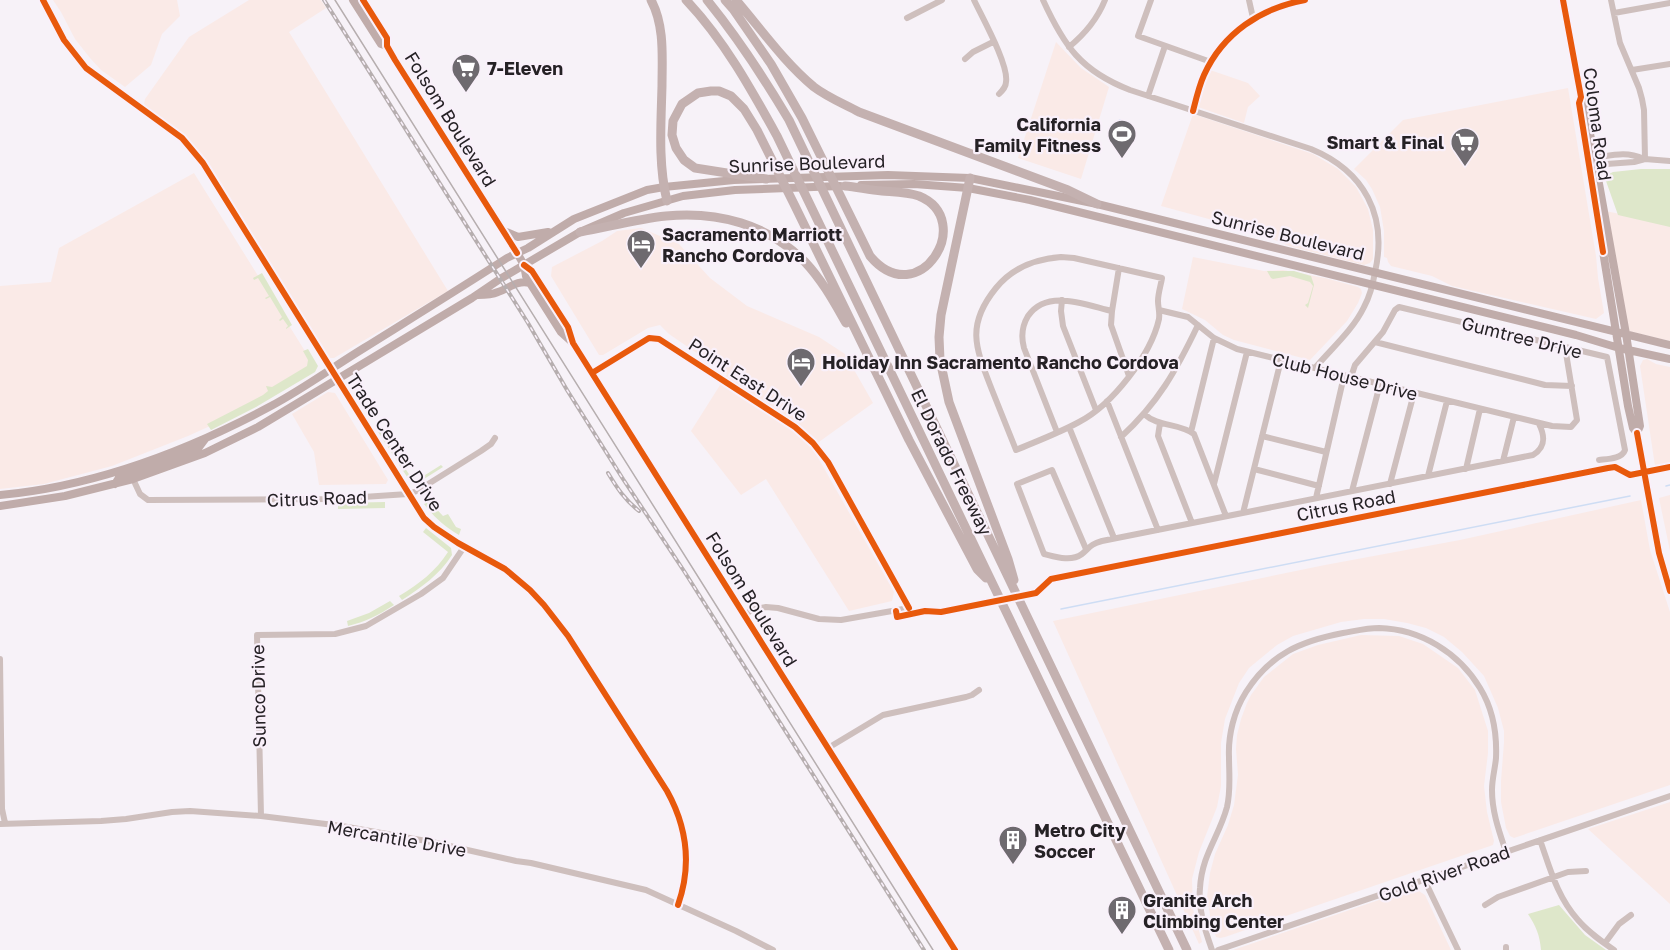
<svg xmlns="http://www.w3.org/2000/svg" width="1670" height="950" viewBox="0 0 1670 950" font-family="'Golos Text',sans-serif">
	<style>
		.commercial { fill: #faeae7 }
		.green { fill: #dee7ca }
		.water { fill: #ceddf4 }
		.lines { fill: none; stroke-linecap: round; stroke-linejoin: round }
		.stream { stroke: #ceddf4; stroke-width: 1.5 }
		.minor { stroke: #cebfbd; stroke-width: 6 }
		.major { stroke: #c0acaa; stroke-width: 8 }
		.highway { stroke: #c4b1b0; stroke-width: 9 }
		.tram { stroke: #b6aeaf; stroke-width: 1.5 }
		.rail-casing { stroke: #b6aeaf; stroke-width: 4 }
		.rail { stroke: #f9f0fa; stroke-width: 1.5; stroke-dasharray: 4.5; stroke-linecap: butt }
		.cycleway-casing { stroke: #f9f0fa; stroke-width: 10 }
		.cycleway { stroke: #e8590c; stroke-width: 6 }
		.labels { text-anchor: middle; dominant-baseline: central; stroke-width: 4.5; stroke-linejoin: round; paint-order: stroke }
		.poi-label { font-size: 18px; font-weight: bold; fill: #252125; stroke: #f9f0fa; text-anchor: start }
		.street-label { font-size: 18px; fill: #252125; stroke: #f9f0fa }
	</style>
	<rect width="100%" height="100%" fill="#f7f2f8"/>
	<path class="commercial" d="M53 0H177L180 16 162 34 151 65 125 87 101 70 90 58 75 39 61 12Z
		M249 0H321L326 8 289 32 448 291 334 358H330L304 319 206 163 188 139 147 108 144 104 145 99 189 37Z
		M1056 42 1081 68 1109 87 1081 179 1018 158Z
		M1210 70 1248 83 1260 96 1248 107 1244 123 1198 107Z
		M1568 88 1596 256 1598 278 1604 313 1596 319 1452 286 1432 276 1391 266 1388 262 1387 258 1384 257V231L1380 207 1372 189 1366 180 1354 169 1403 120Z
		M1193 114 1313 154 1338 169 1356 187 1368 209 1373 230V259L1370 263 1364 265 1289 246 1253 231 1161 206Z
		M194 173 313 364 259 404 188 436 112 466 44 484 0 489V286L51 282 59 248Z
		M1606 211 1670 225V341L1628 331Z
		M641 228 679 244 710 278 747 306 819 337 845 354 873 403 812 447 894 592 892 601 849 611 766 479 741 495 691 431 727 374 669 334 660 325 648 328 603 355H599L551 276 552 267 602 241 617 231Z
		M1193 257 1264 271 1283 270 1325 278 1358 287 1361 289 1362 293 1358 303 1347 321 1310 360 1234 340 1223 335 1205 320 1182 309Z
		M1647 359 1656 364 1670 367V462L1655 466 1640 366 1643 360Z
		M328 392 335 393 388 480 386 484 319 485 314 452 292 414Z
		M1670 495V551L1659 498Z
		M1641 500 1650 550 1670 612V785L1514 838 1510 836 1506 828 1501 802V781L1504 742V731L1498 708 1484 676 1462 652 1444 637 1426 628 1407 623 1384 619H1364L1341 622 1293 636 1277 645 1249 668 1239 683 1225 719 1221 743V786L1217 807 1199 852 1192 879 1193 909 1202 942 1199 944 1053 621 1325 565 1460 540Z
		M1361 635 1399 636 1423 644 1458 668 1475 690 1488 731V753L1484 786 1487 812 1494 841 1493 845 1225 937 1220 938 1216 937 1211 921 1207 897 1210 873 1215 854 1228 825 1234 805 1238 775 1236 749 1237 735 1241 719 1247 703 1251 695 1264 677 1293 654 1318 645Z
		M1670 802V904L1588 829Z
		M1411 889H1416L1425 895 1451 950H1233Z"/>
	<path class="green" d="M1641 169H1670V227L1618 215 1606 181 1607 175 1613 172Z
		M1267 271H1294L1311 276 1314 285 1308 308 1305 305 1308 303 1313 286 1310 282 1290 276 1273 279 1271 278Z
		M262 273 292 325 286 329V328L288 326 283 319 280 321 279 320 282 317 270 297 266 299 265 298 269 296 258 278 254 280 253 278Z
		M308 349 318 366 315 372 256 407 211 430 207 424 263 395 268 391 266 386 272 387 307 366 308 360 303 351Z
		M377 425 414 482 441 465 443 467 416 484 411 483 375 427Z
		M429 501 443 516 448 514 456 527 461 529 459 535C445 527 434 517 424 504Z
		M385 502V508L338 509V503Z
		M426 528 451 548 452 555C439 575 422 587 402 600L399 596C419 584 436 571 448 552L423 532Z
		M390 601 394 605C379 615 365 622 348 626L347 621 369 613Z
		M1559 905 1585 935 1606 950H1541C1540 936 1536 926 1528 914Z"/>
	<path class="water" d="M1119 119 1128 122 1121 145 1110 142 1112 138H1114Z"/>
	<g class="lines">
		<path class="stream" d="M1666 486 1670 485
			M1061 609 1630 496"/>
		<path class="minor" d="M43 0 64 40 86 68 182 138 203 163 424 518 434 527 458 543 505 569 530 590 544 605 568 636 667 791C687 827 692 865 678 905
			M974 0C982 17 1009 65 1006 82 1006 87 1003 90 999 94
			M1043 0C1064 46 1081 71 1130 90L1311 149C1364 171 1388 215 1375 272 1373 284 1370 296 1364 307 1353 330 1331 349 1315 368
			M1151 0 1138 36 1211 62
			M1249 0 1253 18
			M1611 0 1620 43 1639 88 1642 99 1644 110 1645 159
			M1614 13 1670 3
			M907 18 942 0
			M1069 47C1085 34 1097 20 1105 0
			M965 59 973 52 993 42
			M1632 70 1670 64
			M1148 96 1165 46
			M1193 111C1196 99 1199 86 1204 75 1223 33 1261 8 1305 0
			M1591 161 1595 158C1614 155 1626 151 1644 159
			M1593 165 1634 162 1645 159 1670 161
			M1061 257 1074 258 1162 278C1161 285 1158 293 1158 301 1158 307 1160 312 1159 319 1151 355 1112 405 1079 422 1059 433 1037 441 1016 450 1008 430 1000 410 992 390 976 349 965 326 996 288 1012 268 1035 259 1061 257Z
			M1119 268 1112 311 1111 325 1129 376
			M1062 300 1061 311 1063 326 1096 410
			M1159 310 1188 317 1214 338 1237 349 1552 426 1571 427 1577 420 1565 347
			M1375 342 1545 385 1572 386
			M592 373 649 338 659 339 795 427 813 443 828 462 909 608 841 620 819 619 778 608 766 607 752 610 744 615
			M1351 377 1355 365 1383 332 1395 310 1399 307 1607 357 1625 450C1622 459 1607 459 1599 460
			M1107 401 1158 530
			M1144 414C1158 427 1179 423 1194 434L1226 516
			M1160 423 1158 436 1192 523
			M1069 427 1114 538
			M1057 432 1024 348C1021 337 1022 326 1028 316 1047 288 1086 305 1112 311
			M1191 432 1214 338
			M1262 436 1326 452
			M1121 437C1158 403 1176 371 1198 325
			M1503 461 1514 417
			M1254 469 1319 486
			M1466 469 1480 409
			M1428 476 1447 401
			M133 479 140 494 148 500 333 499 408 494 417 491 481 451 491 444 495 438
			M1214 484 1247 352
			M1390 484 1414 393
			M1352 491 1380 384
			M1316 498 1344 376
			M1243 513 1281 360
			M1086 549 1052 470 1017 484 1044 554C1056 557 1071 562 1082 554 1090 547 1091 544 1102 541L1533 455C1546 447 1545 436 1539 424
			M0 659 2 809 5 823
			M828 748 883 715 966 697 972 695 979 690
			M261 816 257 635 335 634 366 626 421 594 443 578 464 547
			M0 824 101 821 126 819 172 812 190 811 261 816 342 826 432 842 516 861 531 863 646 890 736 931 773 950
			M1540 840C1550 868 1557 897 1578 920 1588 932 1601 941 1614 950
			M1424 879 1458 950
			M1485 905 1498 897 1568 872 1586 871
			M1605 943 1619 924 1631 915
			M1506 947V950
			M1212 950C1205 930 1198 910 1200 888 1202 854 1219 837 1227 807 1231 790 1229 774 1229 757 1228 735 1234 711 1246 692 1270 654 1301 641 1343 633 1355 631 1367 628 1379 628 1421 629 1459 653 1480 688 1493 709 1497 734 1496 758 1495 769 1492 779 1492 790 1492 812 1499 831 1506 852
			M1218 950 1670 796"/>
		<path class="major" d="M353 0 381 44 387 46
			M363 0 387 38V46L395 60 512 244 524 265 526 276 530 283 561 332 572 342
			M1563 0 1581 97 1579 103 1628 406 1633 428 1637 433 1659 553 1670 591
			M1581 97 1584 100 1626 334 1640 426 1637 433
			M861 185 914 184 968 188 1030 200 1576 335 1619 348 1670 359
			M504 231 518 237 548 232
			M524 265 532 271 568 327 573 343 955 950
			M478 295C485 295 491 295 498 292 510 288 516 280 530 283
			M133 479 137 471 199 447 205 439
			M115 484 120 476 130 472 131 468
			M0 495C96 486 187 451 271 406 303 389 333 367 364 348 412 318 459 289 507 258L528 248 574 219 647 190 664 187 734 180 888 175 970 178 1097 204 1670 345
			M0 506 65 496 133 479 205 453 258 427 472 298 500 279 580 232 624 213 683 196 735 190 840 186"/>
		<path class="highway" d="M651 0C665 26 662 58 662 86 661 124 658 164 667 201
			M686 0C724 40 751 89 777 136L1169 950
			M707 0C738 38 764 78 789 120L1187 950
			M725 0 733 9 771 64 802 118 870 256C919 314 977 220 919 196 907 192 894 192 882 191 869 190 857 187 845 186
			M736 0C761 29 784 62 814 87 827 97 844 104 859 112L1068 190 1097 204
			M970 178 941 315 939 337 940 360 949 402 1008 559 1014 580
			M766 179 695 168 684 160 676 148 672 135 673 121 682 104 698 93 711 91H719L731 96 744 109 757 130 795 206 909 440 977 569 986 578
			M580 232C608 227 637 219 666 216 717 211 768 224 805 262 822 280 834 302 846 323"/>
		<path class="tram" d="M335 0 933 950"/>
		<g class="rail-casing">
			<path id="rail" d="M324 0 528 323 567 390 623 479 684 571 924 950
				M608 473C617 488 625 500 639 511"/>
		</g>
		<use href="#rail" class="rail"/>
		<g class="cycleway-casing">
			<path id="cycleway" d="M43 0 64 40 86 68 182 138 203 163 424 518 434 527 458 543 505 569 530 590 544 605 568 636 667 791C687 827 692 865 678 905
				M363 0 387 38V46L395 60 517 253
				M1563 0 1581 97 1579 103 1603 252
				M1193 111C1196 99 1199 86 1204 75 1223 33 1261 8 1305 0
				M524 265 532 271 568 327 573 343 955 950
				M592 373 649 338 659 339 795 427 813 443 828 462 909 608
				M1637 433 1659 553 1670 591
				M896 611 897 617 925 611 941 612 1036 593 1051 579 1608 468 1615 467 1630 475 1670 467"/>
		</g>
		<use href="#cycleway" class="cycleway"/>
	</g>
	<defs>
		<g id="supermarket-pin" transform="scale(1.5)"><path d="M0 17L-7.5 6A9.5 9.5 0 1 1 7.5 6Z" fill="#6e6a6f" stroke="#f9f0fa"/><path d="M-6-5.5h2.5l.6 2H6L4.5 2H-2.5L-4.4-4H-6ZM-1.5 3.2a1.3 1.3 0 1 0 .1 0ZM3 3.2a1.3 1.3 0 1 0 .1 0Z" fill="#fff"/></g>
		<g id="stadium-pin" transform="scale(1.5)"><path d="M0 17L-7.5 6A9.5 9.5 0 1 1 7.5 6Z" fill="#6e6a6f" stroke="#f9f0fa"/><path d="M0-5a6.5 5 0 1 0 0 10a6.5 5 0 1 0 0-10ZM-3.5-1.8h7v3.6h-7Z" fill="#fff"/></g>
		<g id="hotel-pin" transform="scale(1.5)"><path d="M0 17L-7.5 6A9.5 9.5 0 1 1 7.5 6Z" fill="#6e6a6f" stroke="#f9f0fa"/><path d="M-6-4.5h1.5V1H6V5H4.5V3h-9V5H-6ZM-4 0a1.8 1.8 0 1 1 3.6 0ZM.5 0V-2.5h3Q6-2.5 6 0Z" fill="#fff"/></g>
		<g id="building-pin" transform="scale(1.5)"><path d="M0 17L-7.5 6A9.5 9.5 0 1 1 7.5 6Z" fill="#6e6a6f" stroke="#f9f0fa"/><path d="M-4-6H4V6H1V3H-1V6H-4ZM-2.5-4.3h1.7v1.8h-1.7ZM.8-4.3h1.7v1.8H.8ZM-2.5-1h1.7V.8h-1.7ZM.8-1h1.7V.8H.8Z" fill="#fff"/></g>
	</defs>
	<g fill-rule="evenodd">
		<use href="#supermarket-pin" x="466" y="68"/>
		<use href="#stadium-pin" x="1122" y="134"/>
		<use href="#supermarket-pin" x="1465" y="142"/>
		<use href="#hotel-pin" x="641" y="244"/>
		<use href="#hotel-pin" x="801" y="362"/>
		<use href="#building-pin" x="1013" y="840"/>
		<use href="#building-pin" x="1122" y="910"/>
	</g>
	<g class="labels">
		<g class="poi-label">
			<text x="487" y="68">7-Eleven</text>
			<text x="1101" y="124" text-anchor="end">California<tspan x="1101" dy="21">Family Fitness</tspan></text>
			<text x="1444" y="142" text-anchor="end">Smart &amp; Final</text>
			<text x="662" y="234">Sacramento Marriott<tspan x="662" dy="21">Rancho Cordova</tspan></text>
			<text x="822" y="362">Holiday Inn Sacramento Rancho Cordova</text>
			<text x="1034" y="830">Metro City<tspan x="1034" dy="21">Soccer</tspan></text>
			<text x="1143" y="900">Granite Arch<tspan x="1143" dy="21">Climbing Center</tspan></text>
		</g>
		<g class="street-label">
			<text transform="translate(451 119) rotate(58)">Folsom Boulevard</text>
			<text transform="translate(1598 124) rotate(82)">Coloma Road</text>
			<text transform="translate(807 163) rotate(-2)">Sunrise Boulevard</text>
			<text transform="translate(1288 235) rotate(14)">Sunrise Boulevard</text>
			<text transform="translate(1522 337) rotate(14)">Gumtree Drive</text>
			<text transform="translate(1345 376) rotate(14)">Club House Drive</text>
			<text transform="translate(748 379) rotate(33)">Point East Drive</text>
			<text transform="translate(395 442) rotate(57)">Trade Center Drive</text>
			<text transform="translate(952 462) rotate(64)">El Dorado Freeway</text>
			<text transform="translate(317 498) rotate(-2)">Citrus Road</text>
			<text transform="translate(1346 505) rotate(-11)">Citrus Road</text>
			<text transform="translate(752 599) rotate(58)">Folsom Boulevard</text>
			<text transform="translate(258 696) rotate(-91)">Sunco Drive</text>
			<text transform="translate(397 838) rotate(10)">Mercantile Drive</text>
			<text transform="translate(1444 873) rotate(-19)">Gold River Road</text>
		</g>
	</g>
</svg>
